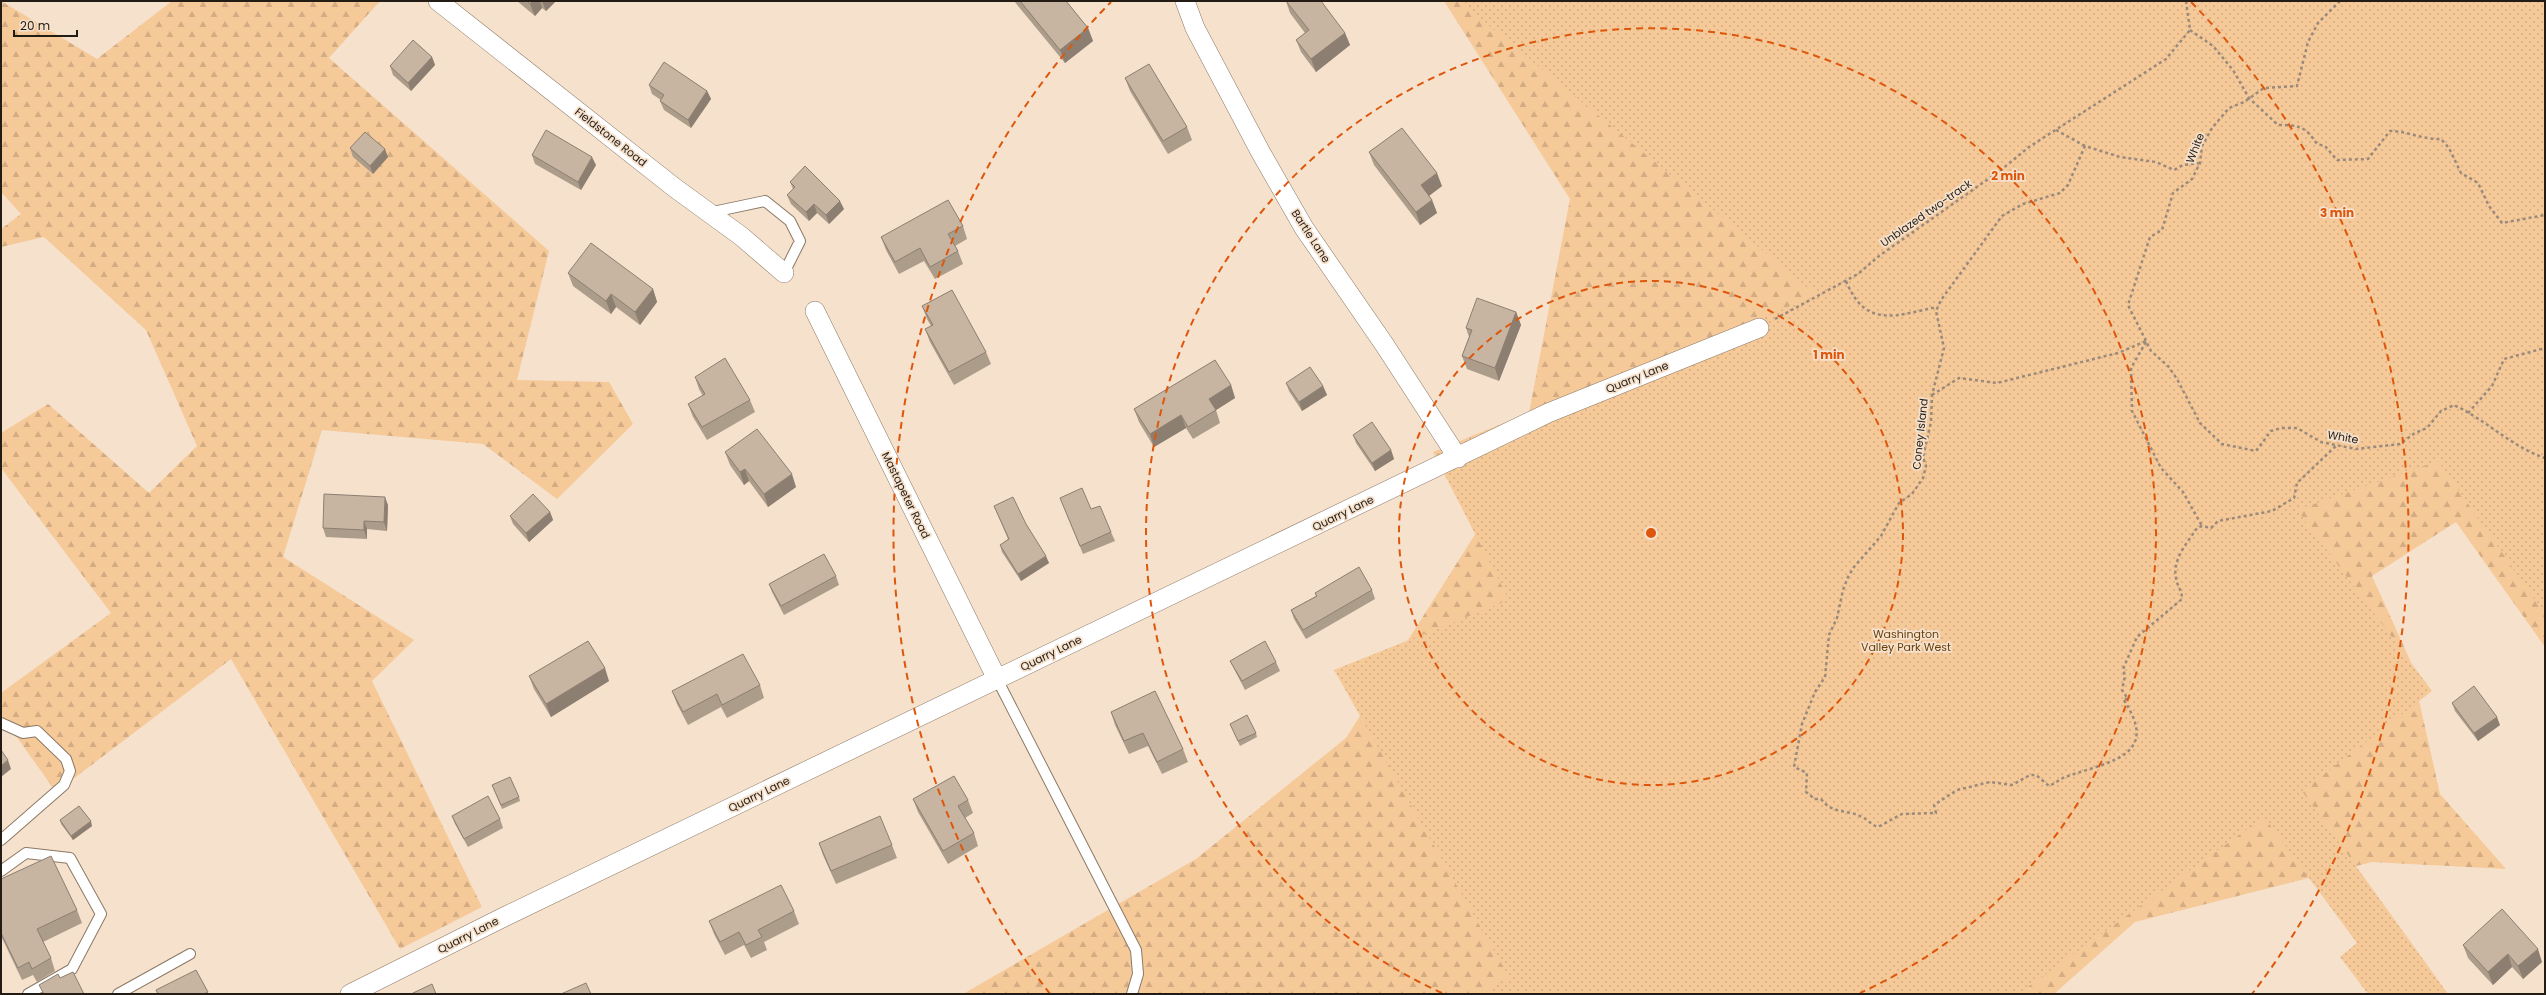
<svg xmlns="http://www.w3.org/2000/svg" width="2546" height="995" viewBox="0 0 2546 995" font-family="Poppins,sans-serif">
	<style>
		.forest { fill: url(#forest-firs) }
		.park { fill: url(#park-dots) }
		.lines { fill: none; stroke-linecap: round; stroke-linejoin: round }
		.service-casing { stroke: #8b7966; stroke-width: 12 }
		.minor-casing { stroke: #8b7966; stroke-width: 20 }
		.path { stroke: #998a7c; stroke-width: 2.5; stroke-dasharray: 3 3; stroke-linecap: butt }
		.service { stroke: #fff; stroke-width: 10 }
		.minor { stroke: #fff; stroke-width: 19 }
		.wall { fill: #ac9c8a }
		.shaded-wall { fill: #8c7f71 }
		.building { fill: #c8b5a1; stroke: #8c7f71 }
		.ring { fill: none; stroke: #de560c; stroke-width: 2; stroke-dasharray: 7 5 }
		.labels { text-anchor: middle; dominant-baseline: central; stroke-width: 3.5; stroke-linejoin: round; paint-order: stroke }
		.street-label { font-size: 11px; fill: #231c15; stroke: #f5e1cc }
		.park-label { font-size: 11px; fill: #67410e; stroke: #f5e1cc }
		.centre { fill: #de560c; stroke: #f5e1cc; stroke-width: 2 }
		.ring-label { font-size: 12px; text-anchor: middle; font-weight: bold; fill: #de560c; stroke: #f5e1cc; stroke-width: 3.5; stroke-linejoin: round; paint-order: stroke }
	</style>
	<defs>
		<pattern id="forest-firs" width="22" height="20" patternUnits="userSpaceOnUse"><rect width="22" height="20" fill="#f6c999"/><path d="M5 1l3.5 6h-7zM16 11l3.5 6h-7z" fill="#d3ac83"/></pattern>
		<pattern id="park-dots" width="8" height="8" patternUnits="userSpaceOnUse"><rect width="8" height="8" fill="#f6c999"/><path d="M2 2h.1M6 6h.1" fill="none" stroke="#d3ac83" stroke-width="1.8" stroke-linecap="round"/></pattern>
	</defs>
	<rect width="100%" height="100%" fill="#f5e1cc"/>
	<path class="forest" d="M1 1 97 59 172 1H380L329 58 549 251 517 380 609 382 633 424 557 499 483 444 322 430 283 557 414 640 372 681 482 907 400 949 231 659 56 792 1 715V693L111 613 1 468V433L48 404 149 493 197 446 146 330 44 237 1 247V229L21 214 1 192Z
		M1444 1H2545V647L2456 522 2372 576 2410 660 2440 794 2506 869 2372 862 2135 922 2054 994H963L1196 859 1346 738 1519 465 1570 199Z"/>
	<path class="park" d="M1459 1H2545V614L2438 461 2297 510 2432 691 2302 791 2448 994H2368L2340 957 2357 943 2264 817 2018 994H1483L1509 977 1334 670 1509 600 1433 452 1817 295Z"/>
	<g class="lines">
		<g class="service-casing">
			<path id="service" d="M708 213 765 201 790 221 800 241 784 273
				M997 679 1136 950 1138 974 1132 994
				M1 723 23 733 37 731 66 759 70 771 64 785 1 840
				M1 871 26 853 70 858 101 914 72 969 28 994
				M118 994 190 954"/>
		</g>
		<g class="minor-casing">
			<path id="minor" d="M438 1 675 188 741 236 784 273
				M1185 1 1195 28 1261 153 1304 228 1384 344 1458 458
				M815 311 997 679
				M350 994 504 917 1548 413 1759 328"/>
		</g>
		<path class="path" d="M2186 1 2190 30
			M2340 1 2318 23 2308 42 2297 86 2264 88 2244 102 2229 108 2212 128 2202 146 2200 163 2192 179 2173 193 2162 230 2150 237 2128 305 2151 351 2168 366 2177 379 2200 423 2222 444 2256 451 2271 431 2281 428H2297L2321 442 2356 449 2400 444 2415 433 2427 428 2441 411 2454 405C2486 420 2512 447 2545 458
			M2190 30 2213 46 2233 70 2249 98 2278 125C2299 125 2305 126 2317 144L2325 146 2337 160 2368 159 2390 131C2408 131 2423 140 2441 139L2449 148 2461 173 2478 183 2489 206 2502 223 2545 215
			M2056 130 2085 146
			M2200 163 2183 165 2174 170 2156 162 2120 157 2085 146 2068 185 2060 193 2023 204 2002 216 1941 300 1936 311 1944 348 1932 395 1931 422 1923 457 1926 466 1923 478 1912 494 1899 503 1881 536 1854 567 1848 577 1843 590 1837 618 1829 635 1825 677 1815 692 1802 724 1794 767 1807 773 1806 792 1815 799H1821C1833 815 1848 809 1862 817 1869 820 1871 825 1878 827L1902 814 1936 813 1934 805 1957 790 1990 782 2012 785 2030 775H2036L2049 786C2056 783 2061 778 2068 776 2112 761 2161 755 2123 699H2128L2122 690 2125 676 2123 669 2137 637 2182 599C2182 590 2177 586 2176 578 2172 559 2188 542 2197 528L2202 526 2211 528 2218 521 2272 511 2294 498 2297 483 2338 444
			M1846 281C1866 330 1897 315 1937 307
			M1775 319 1858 274 1879 256 2001 170 2029 147 2166 59 2190 30
			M2146 342 2131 368 2132 411 2161 468 2183 492 2202 526
			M1932 395 1959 378 1997 383 2118 353 2146 341
			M2468 413 2492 386 2504 359 2545 348"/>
		<use href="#service" class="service"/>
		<use href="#minor" class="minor"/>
	</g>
	<path class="wall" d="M517 1H556L546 11 542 8 535 16Z
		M1014 1H1066L1088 28 1093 41 1065 63Z
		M1286 1 1345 33 1350 45 1316 72 1301 52 1296 40 1305 33 1290 13Z
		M432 57 435 65 411 91 393 75 390 66Z
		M1125 78 1187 127 1192 140 1168 154 1130 91Z
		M649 85 707 91 711 99 691 128 664 110 660 101 661 100 652 94Z
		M350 148 388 157 373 174 353 157Z
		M1369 152 1442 186 1429 196 1432 200 1437 213 1420 225 1374 165Z
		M532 155 596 165 581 190 535 164Z
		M790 182 844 209 829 224 817 213 809 221 791 204 787 195 793 189Z
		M963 226 967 239 955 246 958 251 963 264 935 279 924 261 899 274 886 250 881 237Z
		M568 273 653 289 657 302 640 325 616 307 611 314 573 286Z
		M922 306 986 352 991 364 954 385 930 342 925 329 931 326 927 319Z
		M1516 312 1521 325 1499 381 1467 369 1462 356 1469 337 1466 328Z
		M695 377 750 400 755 412 707 440 693 417 688 404 703 396 699 389Z
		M1286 383 1323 386 1327 395 1302 411 1289 391Z
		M1231 385 1235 398 1216 410 1220 423 1193 439 1186 428 1154 447 1139 422 1134 409Z
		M1353 435 1391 450 1394 459 1375 471 1356 443Z
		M725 452 796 487 768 507 749 481 744 485 730 465Z
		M1060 498 1091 509 1111 532 1115 541 1083 554Z
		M388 505 387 531 367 529V539L326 537 323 528Z
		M994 506 1026 524 1049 563 1021 581 1002 552 1000 545 1008 539Z
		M550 512 553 520 529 542 513 524 510 516Z
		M836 576 839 585 784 615 772 592 769 584Z
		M1372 590 1375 599 1306 639 1294 619 1291 610 1316 596 1315 593Z
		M1230 661 1276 662 1280 671 1245 690 1234 669Z
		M529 676 609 681 551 717 534 689Z
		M760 685 764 698 727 718 721 707 688 725 677 704 672 691Z
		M2452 703 2500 725 2478 741 2455 711Z
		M1111 712 1183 749 1188 762 1162 774 1148 746 1129 754 1115 725Z
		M1230 724 1256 733 1257 737 1240 746Z
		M492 785 519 797 520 801 502 809Z
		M913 799 968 800 973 813 965 818 974 833 978 846 948 864 918 812Z
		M452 816 500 819 503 828 468 847 455 824Z
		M60 820 92 826 73 840 61 824Z
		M819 843 892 845 897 858 836 884 823 855Z
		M1 879 77 910 82 923 43 942 51 958 55 971 37 982 33 975 22 980 1 936Z
		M794 911 799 924 764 942 767 950 751 958 744 945 725 955 714 934 709 921Z
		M2463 945 2542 962 2523 979 2512 967 2493 985 2468 958Z"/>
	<path class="shaded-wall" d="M532 1H540L542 8 535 16 530 4Z
		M542 1H556L546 11Z
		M1088 28 1093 41 1065 63 1060 50Z
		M1345 33 1350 45 1316 72 1311 59Z
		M432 57 435 65 411 91 408 83Z
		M707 91 711 99 691 128 688 120Z
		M385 149 388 157 373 174 370 166Z
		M592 157 596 165 581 190 578 182Z
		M1437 173 1442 186 1426 198 1421 185Z
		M1432 200 1437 213 1420 225 1416 212Z
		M840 201 844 209 829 224 826 215Z
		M814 204 817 213 809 221 806 212Z
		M653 289 657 302 640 325 635 312Z
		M611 294 616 307 611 314 606 301Z
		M1516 312 1521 325 1499 381 1495 368Z
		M1231 385 1235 398 1213 412 1209 399Z
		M1323 386 1327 395 1302 411 1299 402Z
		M1181 415 1186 428 1154 447 1150 434Z
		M1391 450 1394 459 1375 471 1372 463Z
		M745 469 749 481 744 485 740 472Z
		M792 474 796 487 768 507 764 494Z
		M385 497 388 505 387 531 384 522Z
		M550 512 553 520 529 542 526 533Z
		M364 521 367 529V539L364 530Z
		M1046 556 1049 563 1021 581 1018 574Z
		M605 668 609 681 551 717 546 704Z
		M2497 717 2500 725 2478 741 2474 733Z
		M8 760 11 769 1 777V766Z
		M91 821 92 826 73 840 71 836Z
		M2538 949 2542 962 2523 979 2518 966Z
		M2508 954 2512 967 2493 985 2488 972Z"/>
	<path class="building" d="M527 1H532L530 4Z
		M1020 1H1066L1088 28 1060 50Z
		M1286 1H1321L1345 33 1311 59 1296 40 1309 30Z
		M413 40 432 57 408 83 390 66Z
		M664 62 707 91 688 120 660 101 664 95 649 85Z
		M1149 64 1187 127 1163 141 1125 78Z
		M1402 128 1437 173 1421 185 1432 200 1416 212 1369 152Z
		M546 130 592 157 578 182 532 155Z
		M365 132 385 149 370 166 350 148Z
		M805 166 840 201 826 215 814 204 806 212 787 195 795 187 790 182Z
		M948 200 963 226 948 234 958 251 930 267 920 248 895 262 881 237Z
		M591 243 653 289 635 312 611 294 606 301 568 273Z
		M952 290 986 352 949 372 925 329 933 325 922 306Z
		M1477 298 1516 312 1495 368 1462 356 1472 330 1466 328Z
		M725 358 750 400 702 427 688 404 705 394 695 377Z
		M1215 360 1231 385 1209 399 1216 410 1188 427 1181 415 1150 434 1134 409Z
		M1310 367 1323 386 1299 402 1286 383Z
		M1372 422 1391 450 1372 463 1353 435Z
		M757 429 792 474 764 494 745 469 740 472 725 452Z
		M1082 488 1091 509 1100 506 1111 532 1080 546 1060 498Z
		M324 494 385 497 384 522 364 521V530L323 528Z
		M533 494 550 512 526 533 510 516Z
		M1013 497 1026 524 1046 556 1018 574 1000 545 1009 539 994 506Z
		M824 554 836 576 781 606 769 584Z
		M1359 567 1372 590 1303 630 1291 610 1317 596 1315 593Z
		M588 641 605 668 546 704 529 676Z
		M1265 641 1276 662 1242 681 1230 661Z
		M743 654 760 685 722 705 717 694 683 712 672 691Z
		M2474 686 2497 717 2474 733 2452 703Z
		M1155 691 1183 749 1157 762 1143 733 1124 741 1111 712Z
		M1247 715 1256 733 1238 741 1230 724Z
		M1 750 8 760 1 766Z
		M954 776 968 800 958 806 974 833 943 851 913 799Z
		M510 777 519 797 501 805 492 785Z
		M488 796 500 819 464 839 452 816Z
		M79 806 91 821 71 836 60 820Z
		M880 816 892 845 831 871 819 843Z
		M51 856 77 910 37 929 51 958 32 969 29 962 18 968 1 933V879Z
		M781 885 794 911 758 930 762 937 746 945 739 932 720 942 709 921Z
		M2502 909 2538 949 2518 966 2508 954 2488 972 2463 945Z
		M196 970 208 992 204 994H158L156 990Z
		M73 972 84 994H44L39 985 58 974 60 978Z
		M586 983 591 994H561Z
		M432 984 436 994H411Z"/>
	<g class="ring">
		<circle cx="1651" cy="533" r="252"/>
		<path d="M1442 993A505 505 0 1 1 1860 993"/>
		<path d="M1050 994A757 757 0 0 1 1111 2M2191 2A757 757 0 0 1 2252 994"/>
	</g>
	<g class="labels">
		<g class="street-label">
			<text transform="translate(611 137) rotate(38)">Fieldstone Road</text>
			<text transform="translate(2195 148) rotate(-69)">White</text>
			<text transform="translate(1926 213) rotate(-35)">Unblazed two-track</text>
			<text transform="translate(1311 236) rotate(57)">Bartle Lane</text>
			<text transform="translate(1637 377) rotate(-22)">Quarry Lane</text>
			<text transform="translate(1920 434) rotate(-84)">Coney Island</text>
			<text transform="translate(2343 437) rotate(10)">White</text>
			<text transform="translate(906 495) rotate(64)">Mastapeter Road</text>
			<text transform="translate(1343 513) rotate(-26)">Quarry Lane</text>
			<text transform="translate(1051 653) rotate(-26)">Quarry Lane</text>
			<text transform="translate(759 794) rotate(-26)">Quarry Lane</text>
			<text transform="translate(468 935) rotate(-27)">Quarry Lane</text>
		</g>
		<g class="park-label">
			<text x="1906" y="634">Washington<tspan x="1906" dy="13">Valley Park West</tspan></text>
		</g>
	</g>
	<circle cx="1651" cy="533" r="6" class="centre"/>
	<g class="ring-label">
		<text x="2008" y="180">2 min</text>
		<text x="2337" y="217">3 min</text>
		<text x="1829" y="359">1 min</text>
	</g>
	<rect width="2546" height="995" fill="none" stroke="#231c15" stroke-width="4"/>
	<path d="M14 30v6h63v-6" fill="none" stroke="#231c15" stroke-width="2"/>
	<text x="20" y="30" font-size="12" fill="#231c15" stroke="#f5e1cc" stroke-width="3" paint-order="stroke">20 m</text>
</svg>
